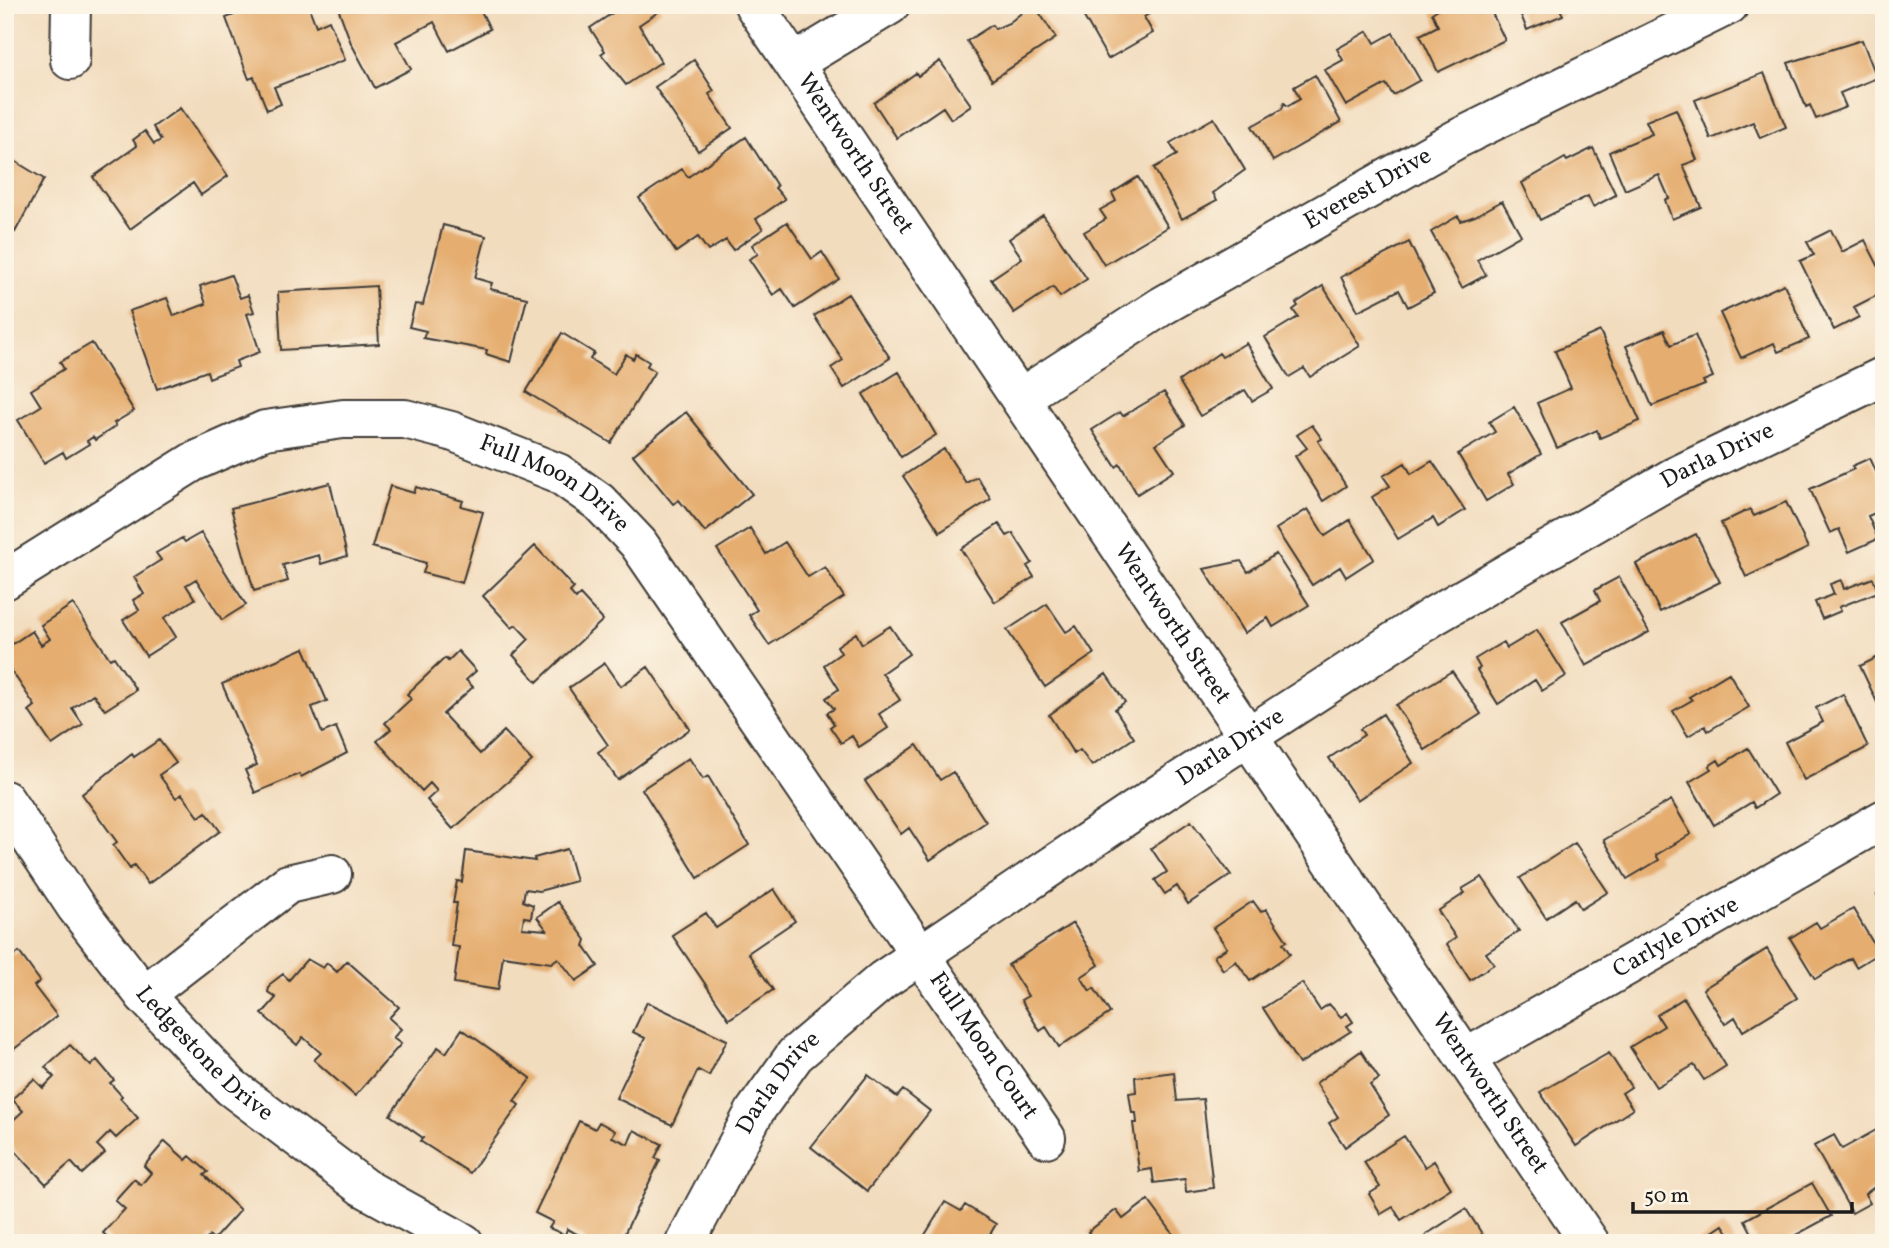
<svg xmlns="http://www.w3.org/2000/svg" width="1889" height="1248" viewBox="0 0 1889 1248" font-family="Vollkorn,serif">
	<style>
		.building { fill: #e5ad70 }
		.lines { fill: none; stroke-linecap: round; stroke-linejoin: round }
		.minor-casing { stroke: #3c3934; stroke-width: 42 }
		.minor { stroke: #fff; stroke-width: 38 }
		.labels { text-anchor: middle; dominant-baseline: central; stroke-width: 5; stroke-linejoin: round; paint-order: stroke }
		.street-label { font-size: 24px; fill: #1c1c1c; stroke: #fcf5e5 }
	</style>
	<rect width="100%" height="100%" fill="#fcf5e5"/>
	<filter id="ink" filterUnits="userSpaceOnUse"><feTurbulence type="fractalNoise" baseFrequency=".0143" numOctaves="2"/><feDisplacementMap in="SourceGraphic" scale="14" xChannelSelector="R" yChannelSelector="G"/><feConvolveMatrix kernelMatrix="1 2 1 2 8 2 1 2 1" color-interpolation-filters="sRGB"/></filter>
	<filter id="wash" filterUnits="userSpaceOnUse"><feTurbulence type="fractalNoise" baseFrequency=".00686" numOctaves="4" result="noise"/><feDisplacementMap in="SourceGraphic" scale="28" xChannelSelector="R" yChannelSelector="G"/><feGaussianBlur stdDeviation="1.57" result="paint"/><feColorMatrix in="noise" values="0 0 0 0 0 0 0 0 0 0 0 0 0 0 0 0 0 1.4 0 .05"/><feComposite in="paint" operator="in"/></filter>
	<g filter="url(#wash)">
		<rect width="100%" height="100%" fill="#f2dcbe"/>
		<g id="blocks">
			<path class="building" d="M259 5H308L316 26 329 20 345 60 274 87 281 104 267 110 254 77 249 79 226 18Z
				M337 5H478L490 29 449 51 434 22 396 42 411 69 375 88 351 43Z
				M614 5H658L661 10 639 25 661 62 626 85 601 54 605 51 590 28 617 10Z
				M1077 5H1164L1144 17 1153 33 1108 59Z
				M1439 5H1488L1505 40 1438 72 1420 35 1438 26 1432 13 1438 9Z
				M1517 5H1568L1560 9 1563 15 1527 30Z
				M1030 6H1035L1056 38 992 80 967 41 992 25 995 29 1009 23Z
				M1368 31 1375 43 1393 33 1420 80 1393 95 1386 84 1346 106 1325 70 1343 60 1337 49Z
				M1862 40 1877 78 1840 93 1846 107 1816 119 1810 105 1806 107 1788 63Z
				M694 60 714 91 709 94 732 128 698 151 655 87Z
				M940 61 971 105 951 119 943 107 897 138 874 103 916 73 918 76Z
				M1764 73 1786 127 1760 138 1753 122 1711 139 1695 100Z
				M1315 75 1341 122 1273 161 1252 126 1282 109 1284 103 1288 106 1300 99 1294 87Z
				M180 108 228 176 201 195 193 183 130 229 93 177 137 146 133 140 145 131 154 144 161 140 153 127Z
				M1676 109 1697 160 1683 165 1701 207 1672 219 1665 200 1669 198 1659 175 1625 190 1609 152 1652 134 1646 121Z
				M1214 118 1245 170 1213 193 1217 200 1182 219 1154 168 1177 155 1170 143Z
				M746 137 777 186 775 188 785 199 756 219 763 229 733 250 726 240 708 251 698 237 676 252 639 198 682 169 688 177Z
				M1593 148 1616 195 1593 207 1588 196 1540 220 1522 183 1565 158 1567 161Z
				M5 155 44 179 15 232 5 226Z
				M1138 177 1168 227 1104 265 1084 232 1106 219 1100 210 1116 201 1112 193Z
				M1502 201 1521 235 1477 260 1486 275 1462 288 1431 232 1458 216 1461 221 1475 216Z
				M1043 215 1087 279 1060 297 1053 287 1014 313 991 279 1022 258 1009 239Z
				M787 222 812 259 822 252 839 279 795 308 782 289 773 295 749 259 758 254 752 245Z
				M443 225 486 236 475 278 492 283 490 289 527 298 511 362 486 354 487 350 423 338 426 331 409 327 415 304 423 305Z
				M1831 230 1842 252 1865 240 1884 277V292L1854 307 1859 317 1834 330 1800 261 1814 255 1807 242Z
				M1409 242 1434 293 1408 307 1399 290 1358 311 1341 277Z
				M231 275 240 298 248 295 254 312 247 314 260 352 236 361 238 367 209 378 207 371 157 389 129 311 167 298 174 316 206 304 200 286Z
				M1784 284 1809 339 1778 352 1774 343 1741 358 1720 313Z
				M376 286 379 344 281 350 278 292Z
				M1323 286 1360 346 1310 377 1304 368 1289 377 1265 337 1298 317 1293 310 1298 306 1296 303Z
				M848 294 890 358 844 388 831 368 843 360 814 316Z
				M1664 330 1671 345 1695 335 1713 377 1703 381 1705 385 1652 406 1626 346Z
				M1600 331 1640 421 1600 438 1597 430 1557 448 1537 403 1571 388 1555 351Z
				M562 333 594 353 590 359 614 374 626 354 633 359 636 354 649 362 647 366 655 371 611 443 526 392Z
				M92 343 134 411 114 423 116 426 95 440 93 437 87 441 89 444 66 458 63 452 44 463 18 420 41 406 31 390 64 369 60 362Z
				M1246 343 1273 389 1252 401 1245 390 1200 416 1179 381 1219 353 1222 357Z
				M899 372 936 435 901 457 863 394Z
				M1164 392 1185 425 1156 444 1174 471 1137 494 1120 464 1116 467 1092 430 1120 412 1123 416Z
				M1514 407 1541 454 1508 474 1514 484 1486 501 1458 454 1495 432 1489 422Z
				M686 412 752 494 705 532 679 500 673 504 633 455Z
				M1312 425 1322 439 1318 441 1346 486 1323 501 1295 456 1307 448 1297 435Z
				M944 449 966 483 977 477 991 499 940 532 903 476Z
				M1870 458 1884 489V509L1868 516 1878 539 1849 552 1839 529 1830 533 1810 489 1854 469 1852 466Z
				M1432 461 1465 510 1438 527 1433 518 1398 539 1372 497 1390 486 1383 476 1405 463 1411 474Z
				M330 483 347 556 321 564 319 555 283 565 288 581 254 591 231 508Z
				M390 486 414 493 416 487 463 501 461 506 483 512 462 583 423 573 426 563 372 547Z
				M1786 502 1808 548 1746 577 1721 523 1750 509 1754 516Z
				M1308 509 1325 536 1350 520 1374 559 1346 577 1340 567 1312 585 1276 529Z
				M999 524 1007 536 1013 533 1032 563 1027 566 1034 577 995 602 961 549Z
				M750 528 766 554 785 542 808 577 825 567 844 597 769 645 749 615 757 610 717 549Z
				M201 533 246 605 222 620 196 579 186 585 195 599 164 618 176 637 146 656 123 620 139 610 133 600 144 594 134 577 161 560 156 553 182 538 185 542Z
				M1696 534 1720 582 1660 612 1636 564Z
				M535 546 574 588 570 592 576 599 580 595 603 620 537 682 513 655 529 639 516 625 512 628 483 596Z
				M1276 554 1309 605 1273 627 1268 618 1244 633 1204 569 1241 561 1248 572Z
				M1619 577 1649 632 1586 666 1562 622 1600 601 1595 590Z
				M1873 578 1878 592 1839 607 1841 611 1822 619 1815 602 1834 594 1830 584 1841 580 1844 589Z
				M73 604 110 659 114 657 136 690 105 710 93 694 72 708 83 724 52 745 29 711 35 706 5 661V649L32 631 41 645 50 639 41 625Z
				M1047 604 1066 632 1076 626 1094 654 1045 687 1007 630Z
				M890 626 909 654 882 673 900 700 879 714 888 728 859 747 852 736 841 743 830 727 834 724 827 713 834 709 826 698 839 689 824 665 841 653 837 646 856 633 862 644Z
				M1537 630 1566 676 1542 691 1535 680 1498 704 1477 670 1480 668 1475 659 1503 642 1507 648Z
				M304 648 327 701 312 707 322 733 336 727 347 753 301 777 299 774 255 793 245 770 257 765 222 684Z
				M458 651 476 671 466 680 473 687 443 714 480 754 504 731 532 761 453 829 427 800 437 791 430 783 422 791 377 741 391 729 385 723 411 699 407 694 445 658 448 661Z
				M1884 654V717L1860 666Z
				M605 663 621 686 648 667 690 729 618 780 598 752 608 745 569 688Z
				M1452 671 1481 714 1425 750 1396 705Z
				M1729 673 1749 707 1708 731 1705 726 1688 736 1673 711 1692 700 1689 697Z
				M1106 674 1125 702 1115 709 1134 738 1092 766 1080 750 1074 754 1049 715Z
				M1843 694 1868 747 1804 780 1785 742 1823 722 1816 708Z
				M1383 714 1413 763 1357 800 1329 758 1364 735 1360 729Z
				M159 740 176 763 159 775 176 798 182 794 199 817 206 812 220 831 148 884 134 865 130 869 113 845 117 842 82 794 132 754 134 757Z
				M917 745 940 780 953 772 986 822 930 860 909 828 901 834 865 781Z
				M1748 748 1776 794 1755 808 1752 802 1714 825 1689 782 1711 769 1709 766 1718 760 1721 765Z
				M689 758 703 779 708 776 749 845 698 878 642 789Z
				M1671 800 1691 834 1656 855 1659 860 1627 879 1604 840Z
				M1191 821 1231 875 1188 904 1177 886 1165 894 1155 880 1167 872 1151 848Z
				M1575 843 1608 892 1581 909 1575 899 1546 918 1520 878Z
				M567 849 576 881 539 891 525 889 523 901 533 905 531 918 524 917 522 928 547 930 537 917 558 902 586 940 584 946 598 966 576 981 558 958 551 963 503 956 498 990 454 983 459 947 451 946 457 903H453L457 881 462 882 466 851 535 861 534 858Z
				M1482 877 1519 931 1486 953 1494 964 1470 980 1447 944 1456 938 1438 911 1465 893 1462 889Z
				M774 889 795 921 748 953 773 990 729 1019 672 935 706 913 716 928Z
				M1884 892V907L1877 895Z
				M1253 901 1261 912 1266 909 1287 941 1283 943 1290 954 1250 981 1236 961 1223 970 1214 956 1227 948 1213 928Z
				M1853 909 1879 953 1856 967 1851 958 1815 979 1790 938 1816 922 1820 928Z
				M1073 923 1099 965 1081 977 1090 991 1094 988 1110 1013 1059 1047 1046 1027 1040 1031 1021 1000 1028 996 1008 965Z
				M5 945 14 956 19 952 40 981 34 986 57 1016 5 1056Z
				M1767 949 1797 998 1743 1031 1735 1017 1725 1024 1703 989Z
				M307 959 323 968 327 963 337 972 347 961 399 1007 389 1018 401 1029 393 1038 401 1044 355 1096 314 1060 321 1053 303 1037 297 1045 262 1014 276 998 268 992 270 984 283 974 289 980Z
				M1302 983 1320 1010 1329 1004 1341 1017 1347 1013 1353 1022 1347 1026 1351 1031 1299 1064 1263 1008Z
				M1684 998 1726 1066 1704 1080 1694 1065 1656 1087 1630 1047 1664 1026 1657 1015Z
				M647 1002 727 1040 709 1076 698 1070 672 1125 616 1098 645 1038 633 1032Z
				M462 1029 531 1078 514 1101 519 1105 470 1173 420 1141 423 1138 390 1115 438 1047 446 1053Z
				M70 1045 91 1066 97 1060 114 1080 110 1083 122 1096 120 1098 138 1118 116 1138 110 1132 97 1145 105 1153 82 1174 71 1162 46 1184 5 1140V1128L23 1111 12 1099 34 1079 43 1088 54 1077 45 1067Z
				M1361 1051 1379 1079 1370 1085 1389 1115 1345 1147 1329 1123 1338 1117 1316 1083Z
				M1609 1053 1631 1087 1622 1093 1633 1109 1576 1146 1540 1092Z
				M1174 1072 1177 1101 1203 1099 1213 1188 1186 1192 1185 1179 1154 1183 1152 1169 1139 1171 1133 1123H1137L1136 1113H1132L1129 1093 1136 1092 1135 1077Z
				M868 1075 897 1097 903 1090 930 1111 867 1191 811 1147Z
				M579 1121 595 1129 599 1122 615 1131 612 1137 628 1144 634 1130 662 1144 655 1158 660 1160 620 1243H582L585 1238 567 1229 565 1235 549 1228 553 1222 535 1213Z
				M1878 1129 1884 1140V1180L1865 1194 1870 1203 1852 1213 1814 1146 1834 1135 1842 1149Z
				M1404 1136 1425 1167 1434 1161 1451 1188 1401 1220 1393 1207 1381 1214 1369 1194 1380 1187 1364 1162Z
				M165 1141 186 1160 190 1156 208 1172 204 1175 240 1210 214 1239 210 1236 207 1239 211 1243H114L103 1233 125 1209 115 1200 134 1179 141 1185 151 1173 144 1166Z
				M1812 1183 1831 1216 1792 1237 1796 1243H1757L1745 1220Z
				M1148 1200 1180 1243H1087L1093 1238 1088 1232 1116 1210 1123 1219Z
				M945 1202 961 1211 965 1205 996 1224 989 1236 1000 1243H920Z
				M1466 1209 1486 1240 1481 1243H1420L1427 1234Z
				M1723 1225 1735 1243H1696Z"/>
		</g>
	</g>
	<g filter="url(#ink)">
		<use href="#blocks" fill-opacity="0" stroke="#3c3934" stroke-width="2"/>
		<g class="lines">
			<g class="minor-casing">
				<g id="minor">
					<path id="s1" d="M754 5 1590 1243"/>
					<path d="M70 60 71 5"/>
					<path d="M794 63 890 5"/>
					<path id="s2" d="M1020 398 1162 306 1457 139 1729 5"/>
					<path id="s3" d="M5 580 193 462 265 430 343 419H405L451 431 558 473 599 502 638 543 1046 1138"/>
					<path id="s4" d="M5 800 76 907 144 995 231 1087 363 1187 464 1243"/>
					<path d="M144 995 288 884 332 874"/>
					<path id="s5" d="M1466 1058 1884 819"/>
					<path id="s6" d="M685 1243 755 1111 795 1055 883 980 1135 810 1435 615 1674 477 1884 376"/>
				</g>
			</g>
			<use href="#minor" class="minor"/>
		</g>
	</g>
	<g class="labels">
		<g class="street-label">
			<text stroke="none"><textPath href="#s1" startOffset="180">Wentworth Street</textPath></text>
			<text stroke="none"><textPath href="#s2" startOffset="406">Everest Drive</textPath></text>
			<text stroke="none"><textPath href="#s6" startOffset="1320">Darla Drive</textPath></text>
			<text stroke="none"><textPath href="#s3" startOffset="606">Full Moon Drive</textPath></text>
			<text stroke="none"><textPath href="#s1" startOffset="747">Wentworth Street</textPath></text>
			<text stroke="none"><textPath href="#s6" startOffset="752">Darla Drive</textPath></text>
			<text stroke="none"><textPath href="#s5" startOffset="242">Carlyle Drive</textPath></text>
			<text stroke="none"><textPath href="#s3" startOffset="1321">Full Moon Court</textPath></text>
			<text stroke="none"><textPath href="#s4" startOffset="324">Ledgestone Drive</textPath></text>
			<text stroke="none"><textPath href="#s6" startOffset="186">Darla Drive</textPath></text>
			<text stroke="none"><textPath href="#s1" startOffset="1314">Wentworth Street</textPath></text>
		</g>
	</g>
	<rect width="1889" height="1248" fill="none" stroke="#fcf5e5" stroke-width="28"/>
	<path d="M1633 1202v10h219v-10" fill="none" stroke="#1c1c1c" stroke-width="3.5"/>
	<text x="1644" y="1202" font-size="21" fill="#1c1c1c" stroke="#fcf5e5" stroke-width="5" paint-order="stroke">50 m</text>
</svg>
